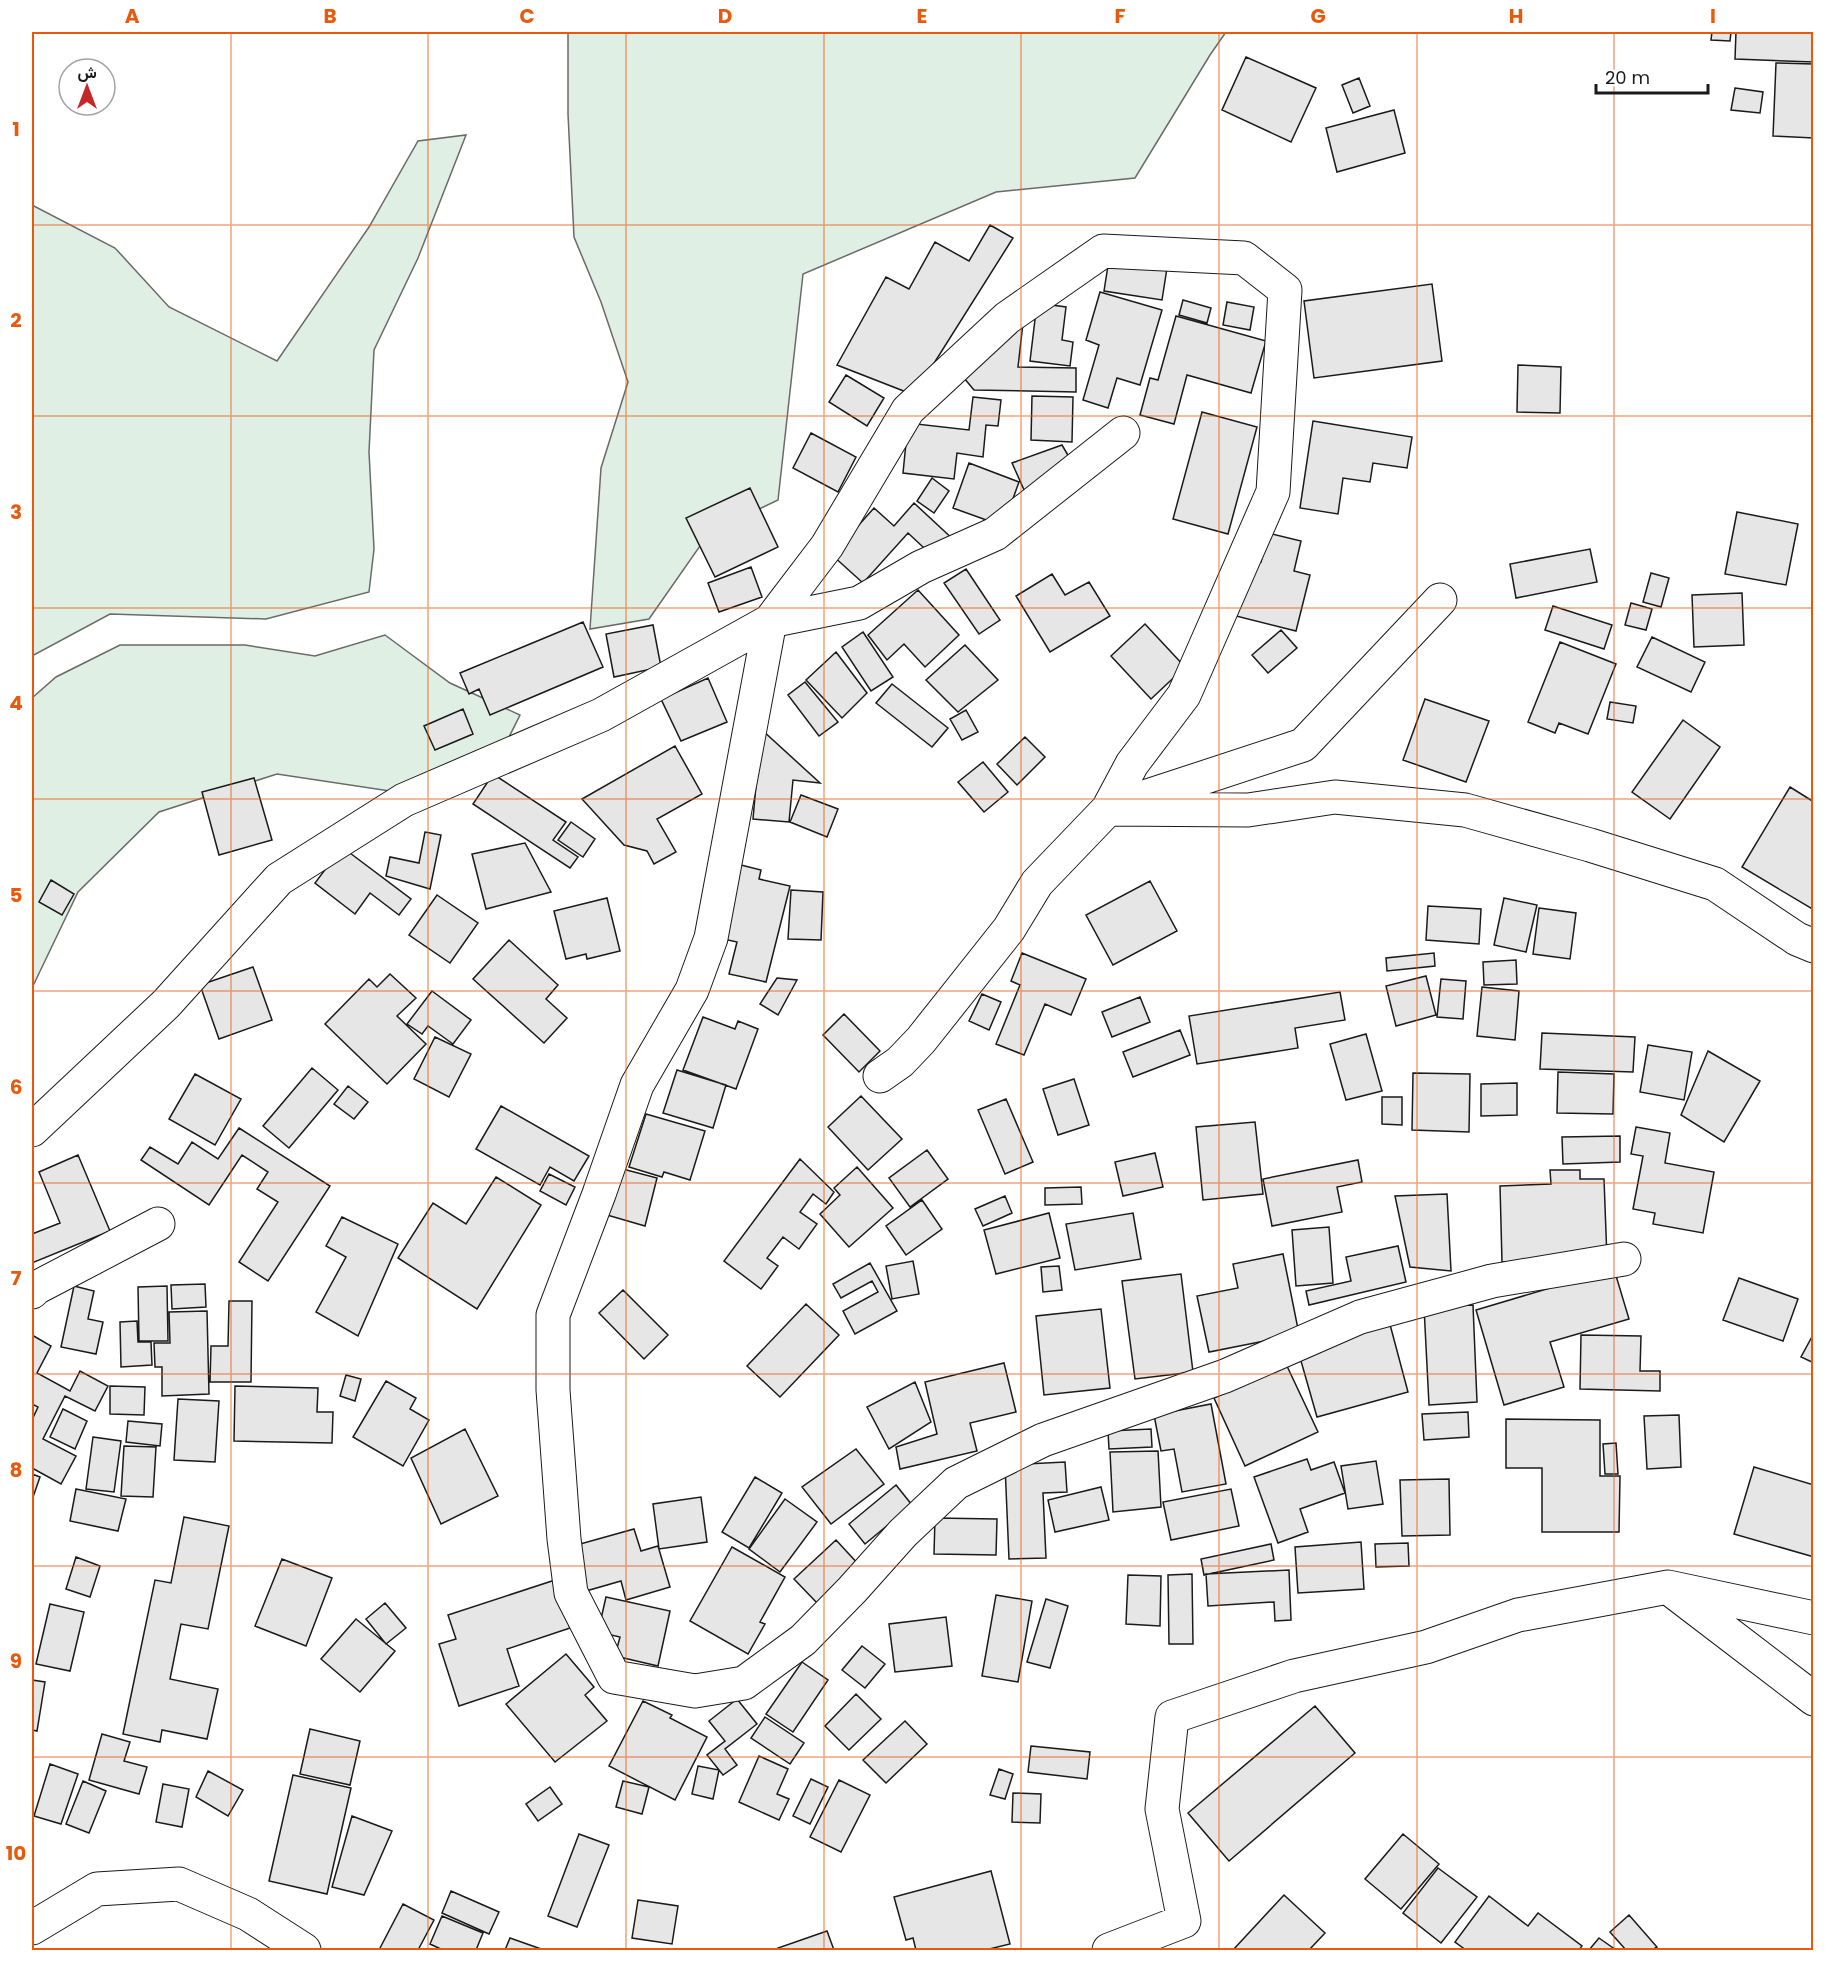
<svg xmlns="http://www.w3.org/2000/svg" width="1845" height="1982" viewBox="0 0 1845 1982" font-family="Poppins,Vazirmatn,sans-serif">
	<style>
		.green { fill: #e0efe3; stroke: #6a6a6a; stroke-width: 1.5 }
		.building { fill: #e6e6e6; stroke: #1a1a1a; stroke-width: 1.5 }
		.lines { fill: none; stroke-linecap: round; stroke-linejoin: round }
		.minor-casing { stroke: #1a1a1a; stroke-width: 35 }
		.minor { stroke: #fff; stroke-width: 33 }
		.grid { fill: none; stroke: #e8590c; stroke-width: 1.5; stroke-opacity: 0.55 }
		.neatline { fill: none; stroke: #e8590c; stroke-width: 2 }
		.grid-label { font-size: 20px; text-anchor: middle; font-weight: bold; fill: #e8590c }
	</style>
	<rect width="100%" height="100%" fill="#fff"/>
	<path class="green" d="M568 32H1226L1210 55 1135 178 996 192 803 274 778 500 709 533 649 619 590 629 601 468 628 382 601 302 574 237 568 114Z
		M466 135 418 258 374 350 369 452 374 549 369 592 266 619 110 614 32 656V205L115 248 169 307 277 361 369 227 418 141Z
		M385 635 450 683 520 715 504 747 423 796 277 774 159 812 78 892 32 988V698L56 677 120 645H245L315 656Z"/>
	<path class="building" d="M1712 32H1731L1730 41 1711 40Z
		M1736 32H1814V62L1735 59Z
		M1246 57 1316 88 1291 142 1222 110Z
		M1776 63 1814 64V138L1773 136Z
		M1359 78 1370 106 1353 113 1342 85Z
		M1735 88 1763 92 1760 113 1731 110Z
		M1394 110 1405 153 1337 172 1326 128Z
		M990 225 1013 238 914 395 837 365 886 277 909 289 935 242 969 261Z
		M1109 259 1167 268 1162 300 1104 291Z
		M1432 284 1442 361 1314 378 1304 301Z
		M1100 292 1162 310 1140 385 1117 378 1108 408 1083 400 1099 345 1086 340Z
		M1183 300 1211 308 1207 323 1179 315Z
		M1227 302 1254 307 1250 330 1223 325Z
		M1037 303 1066 307 1062 340 1073 342 1070 366 1030 361Z
		M1176 316 1266 341 1251 393 1187 375 1174 424 1140 415 1150 378 1158 380Z
		M1023 323 1018 367 1076 368V392L974 390 964 378Z
		M1518 365 1561 367 1560 413 1517 412Z
		M846 375 884 398 867 426 829 402Z
		M1032 396 1073 397 1072 442 1031 440Z
		M973 397 1001 400 998 426 986 425 983 457 957 453 954 479 903 473 908 423 969 430Z
		M1202 412 1257 427 1228 534 1173 519Z
		M1313 421 1412 437 1407 468 1373 463 1370 482 1343 478 1338 514 1300 508Z
		M811 433 856 457 838 492 793 468Z
		M1062 445 1076 469 1025 492 1012 463Z
		M969 463 1019 482 1003 526 953 508Z
		M932 478 949 491 934 513 917 501Z
		M750 488 778 547 715 577 686 518Z
		M914 503 956 542 938 561 908 533 863 583 832 555 874 508 894 526Z
		M1737 512 1798 524 1786 585 1725 574Z
		M1268 533 1301 541 1294 571 1310 575 1296 631 1232 615 1246 559 1261 562Z
		M1590 549 1597 582 1516 598 1510 564Z
		M751 567 762 597 719 612 708 583Z
		M966 569 1000 620 979 634 944 583Z
		M1651 573 1669 578 1661 607 1643 602Z
		M1052 574 1065 595 1089 582 1110 616 1050 652 1016 596Z
		M918 590 959 635 925 667 904 644 887 660 868 635Z
		M1742 593 1744 645 1694 647 1692 595Z
		M1631 603 1652 609 1646 630 1625 625Z
		M1553 606 1612 625 1604 649 1545 630Z
		M583 622 603 667 490 715 479 689 469 694 460 673Z
		M1145 624 1185 667 1151 699 1111 656Z
		M653 625 661 667 614 677 606 634Z
		M1281 630 1297 648 1268 673 1252 655Z
		M863 632 893 677 871 691 842 647Z
		M1652 637 1705 662 1691 692 1637 667Z
		M1560 642 1616 664 1588 734 1559 723 1555 733 1528 722Z
		M965 645 998 680 958 712 926 680Z
		M836 652 867 693 842 718 806 680Z
		M708 678 727 722 681 741 661 699Z
		M805 682 838 722 819 736 788 695Z
		M892 684 948 728 932 747 876 703Z
		M1425 699 1489 721 1466 782 1403 760Z
		M1610 702 1636 706 1633 723 1607 719Z
		M463 709 473 734 435 750 424 726Z
		M966 710 978 732 962 740 950 719Z
		M1683 720 1720 747 1670 819 1632 792Z
		M761 729 820 783 793 780 789 822 753 819Z
		M1025 737 1045 757 1017 785 997 764Z
		M675 746 702 794 657 819 676 852 654 864 647 851 624 845 582 799Z
		M983 762 1008 792 984 812 958 782Z
		M493 774 566 822 553 840 578 857 570 868 473 804Z
		M254 778 272 840 219 855 202 792Z
		M1790 787 1814 802V910L1742 867Z
		M801 795 838 809 827 837 790 822Z
		M571 822 595 839 583 857 558 840Z
		M425 832 441 835 430 889 386 876 390 857 419 863Z
		M525 843 551 892 486 909 472 854Z
		M342 847 411 899 399 915 370 893 355 914 315 883Z
		M733 863 761 870 759 879 790 886 766 982 729 974 737 942 715 937Z
		M51 880 74 894 62 915 39 902Z
		M1150 881 1177 931 1113 965 1086 915Z
		M791 890 823 892 821 940 788 939Z
		M437 895 478 923 450 963 409 935Z
		M607 898 620 951 587 959 586 954 566 959 554 911Z
		M1504 898 1537 905 1526 952 1494 945Z
		M1428 906 1481 909 1479 944 1426 940Z
		M1539 908 1576 913 1570 959 1533 954Z
		M509 940 558 985 546 999 567 1018 544 1043 473 979Z
		M1022 953 1086 979 1071 1015 1045 1004 1024 1055 996 1044 1020 985 1011 981Z
		M1434 953 1435 966 1387 971 1386 958Z
		M1516 960 1517 984 1484 985 1483 962Z
		M253 967 272 1020 219 1039 200 985Z
		M390 974 416 998 397 1016 426 1044 387 1084 325 1024 369 979 377 987Z
		M1426 976 1436 1015 1396 1026 1386 986Z
		M777 978 797 980 778 1015 760 1004Z
		M1441 979 1466 981 1463 1019 1437 1017Z
		M1482 987 1519 991 1515 1040 1477 1036Z
		M432 991 471 1020 453 1044 428 1026 422 1034 407 1024Z
		M1340 992 1345 1020 1295 1028 1298 1048 1197 1064 1189 1016Z
		M982 994 1001 1002 989 1030 969 1021Z
		M1140 997 1150 1022 1112 1037 1102 1012Z
		M844 1014 880 1051 859 1072 823 1035Z
		M703 1017 735 1029 738 1021 758 1029 736 1089 683 1070Z
		M1180 1030 1190 1055 1133 1077 1123 1052Z
		M1542 1033 1635 1037 1633 1072 1540 1069Z
		M1366 1034 1382 1091 1346 1100 1330 1044Z
		M435 1037 471 1054 449 1097 414 1079Z
		M1648 1045 1692 1052 1684 1100 1640 1092Z
		M1708 1051 1760 1081 1724 1142 1681 1115Z
		M312 1068 338 1090 289 1148 263 1126Z
		M677 1070 726 1085 713 1128 663 1113Z
		M1558 1072 1614 1074 1613 1114 1557 1113Z
		M1413 1073 1470 1074 1469 1132 1412 1130Z
		M195 1074 241 1099 215 1145 169 1119Z
		M1074 1079 1089 1125 1058 1135 1043 1089Z
		M1517 1083V1115L1481 1116V1084Z
		M348 1086 368 1102 354 1119 334 1104Z
		M861 1096 902 1139 868 1170 828 1127Z
		M1382 1097H1402V1125L1382 1124Z
		M1006 1099 1033 1162 1005 1174 978 1110Z
		M501 1106 589 1156 574 1181 550 1167 540 1185 476 1149Z
		M646 1114 705 1131 690 1180 664 1172 662 1177 629 1167Z
		M1255 1122 1263 1194 1203 1200 1196 1127Z
		M1636 1127 1670 1133 1665 1163 1714 1172 1703 1233 1653 1224 1655 1213 1633 1209 1643 1156 1631 1154Z
		M239 1128 330 1186 268 1281 239 1262 278 1202 257 1189 268 1172 242 1155 209 1205 141 1160 150 1147 178 1164 192 1142 218 1159Z
		M1620 1136V1162L1563 1164 1562 1137Z
		M927 1150 948 1179 910 1207 889 1178Z
		M1155 1153 1163 1187 1123 1196 1115 1162Z
		M78 1155 110 1231 32 1263V1234L60 1223 39 1172Z
		M800 1159 834 1192 826 1204 813 1194 800 1212 817 1224 799 1249 783 1237 767 1258 778 1266 761 1289 724 1261Z
		M1358 1160 1362 1182 1337 1187 1342 1212 1272 1226 1263 1179Z
		M857 1167 893 1208 849 1247 820 1214 840 1195 834 1188Z
		M619 1168 657 1178 645 1226 607 1215Z
		M1550 1170H1580V1179H1604L1607 1259 1502 1262 1500 1186 1551 1184Z
		M549 1174 575 1187 566 1205 540 1191Z
		M496 1177 541 1205 477 1309 398 1258 433 1203 466 1224Z
		M1081 1187 1082 1204 1045 1205V1188Z
		M1447 1194 1451 1271 1410 1267 1395 1196Z
		M1005 1196 1012 1213 983 1226 975 1209Z
		M922 1200 942 1229 906 1255 886 1226Z
		M1049 1213 1060 1258 996 1274 984 1230Z
		M1133 1213 1141 1259 1075 1270 1066 1224Z
		M342 1217 398 1244 358 1336 316 1312 346 1257 326 1246Z
		M1329 1227 1333 1283 1296 1286 1292 1230Z
		M1398 1246 1406 1282 1309 1305 1306 1291 1351 1281 1346 1257Z
		M1283 1254 1299 1334 1209 1352 1197 1296 1238 1288 1233 1264Z
		M913 1261 919 1294 892 1299 886 1266Z
		M870 1263 897 1311 855 1334 843 1311 878 1292 872 1281 841 1298 833 1284Z
		M1059 1266 1062 1290 1043 1292 1041 1267Z
		M1614 1269 1629 1319 1550 1342 1564 1387 1504 1405 1476 1310Z
		M1181 1274 1193 1372 1135 1379 1122 1281Z
		M1739 1278 1798 1299 1783 1341 1723 1320Z
		M205 1284 206 1307 172 1309 171 1285Z
		M74 1286 94 1291 88 1319 103 1322 96 1354 61 1347Z
		M167 1286 168 1341H139L138 1287Z
		M623 1290 668 1335 644 1359 599 1313Z
		M229 1301H252L251 1382H210L211 1346H228Z
		M806 1304 839 1335 780 1397 747 1366Z
		M1473 1305 1477 1402 1429 1405 1424 1307Z
		M1101 1309 1110 1388 1044 1395 1036 1316Z
		M207 1311 209 1394 162 1396V1367H155L154 1343H170L169 1312Z
		M1388 1317 1408 1392 1317 1417 1299 1354Z
		M137 1321 138 1342H151L152 1365 121 1367 120 1322Z
		M1814 1333V1363L1801 1357Z
		M32 1335 51 1346 37 1373 70 1391 80 1371 108 1386 95 1411 65 1396 43 1439 76 1456 61 1484 32 1468V1420L38 1407 32 1404Z
		M1581 1335 1641 1336 1640 1371H1660V1391L1580 1389Z
		M1004 1363 1016 1412 970 1423 977 1451 900 1469 896 1447 937 1434 925 1382Z
		M1286 1364 1318 1432 1245 1466 1214 1398Z
		M346 1375 361 1379 355 1401 340 1396Z
		M386 1381 416 1398 410 1409 429 1420 403 1466 353 1437Z
		M915 1382 931 1422 889 1449 867 1407Z
		M110 1386 145 1387 144 1415 110 1414Z
		M235 1386 318 1388 317 1412H333L332 1443 234 1441Z
		M178 1399 219 1401 215 1462 174 1460Z
		M1211 1404 1226 1484 1182 1492 1174 1449 1161 1451 1154 1415Z
		M63 1409 87 1421 75 1449 50 1437Z
		M1468 1412 1469 1437 1424 1440 1422 1414Z
		M1679 1415 1681 1467 1647 1469 1644 1416Z
		M1506 1419 1600 1420V1476H1620L1619 1532H1542V1468H1506Z
		M128 1421 162 1424 160 1446 126 1442Z
		M465 1429 498 1496 441 1524 411 1458Z
		M1151 1429 1152 1447 1109 1449 1108 1431Z
		M93 1437 121 1441 114 1492 86 1489Z
		M1616 1443 1618 1474H1605L1603 1444Z
		M124 1446 156 1447 153 1497 121 1496Z
		M856 1449 884 1484 831 1524 802 1487Z
		M1158 1451 1161 1507 1113 1512 1110 1452Z
		M1307 1459 1311 1470 1334 1462 1345 1493 1300 1509 1308 1532 1278 1543 1254 1477Z
		M1376 1461 1383 1504 1348 1509 1341 1466Z
		M1065 1462 1067 1492 1043 1493 1046 1558 1009 1559 1005 1465Z
		M1754 1467 1814 1485V1557L1734 1534Z
		M32 1474 40 1477 32 1500Z
		M755 1477 782 1493 749 1548 722 1532Z
		M1449 1479 1450 1535 1402 1536 1400 1480Z
		M896 1485 912 1505 865 1544 849 1524Z
		M1101 1487 1109 1520 1055 1532 1048 1500Z
		M76 1489 126 1499 118 1531 70 1521Z
		M1231 1489 1239 1526 1171 1540 1163 1502Z
		M701 1497 707 1542 659 1549 653 1504Z
		M785 1499 817 1522 780 1572 749 1549Z
		M184 1517 229 1526 208 1629 181 1624 170 1679 218 1689 207 1739 162 1730 160 1742 123 1734 155 1580 171 1583Z
		M935 1518 997 1519 996 1555 934 1554Z
		M634 1529 641 1551 658 1546 670 1587 626 1600 621 1581 586 1591 573 1546Z
		M836 1540 860 1566 818 1604 794 1579Z
		M1361 1542 1364 1589 1298 1593 1295 1547Z
		M1408 1543 1409 1566 1376 1567 1375 1544Z
		M1271 1544 1274 1560 1204 1575 1201 1559Z
		M732 1547 785 1577 760 1622 765 1624 748 1654 690 1621Z
		M76 1557 100 1566 90 1597 66 1589Z
		M282 1559 332 1578 306 1646 255 1626Z
		M1289 1570 1291 1620 1275 1621 1274 1602 1208 1606 1206 1574Z
		M1192 1574 1193 1644H1169L1168 1575Z
		M1128 1575 1161 1576 1160 1626 1126 1624Z
		M555 1580 570 1628 507 1649 519 1686 459 1706 439 1644 456 1639 448 1615Z
		M996 1595 1032 1601 1018 1682 982 1676Z
		M606 1597 670 1611 658 1666 615 1656 620 1637 598 1632Z
		M1046 1599 1068 1606 1050 1668 1027 1662Z
		M385 1603 406 1628 386 1644 366 1619Z
		M50 1604 84 1612 70 1671 36 1664Z
		M946 1617 952 1666 895 1672 889 1624Z
		M356 1619 395 1651 360 1692 321 1659Z
		M862 1646 885 1664 865 1688 842 1670Z
		M566 1654 594 1687 585 1695 607 1721 555 1762 506 1704Z
		M802 1662 828 1680 793 1732 766 1714Z
		M32 1680 45 1682 37 1731 32 1730Z
		M856 1694 881 1719 849 1750 825 1726Z
		M737 1699 757 1724 725 1749 737 1765 723 1775 707 1755 725 1741 709 1721Z
		M643 1701 672 1715 670 1718 707 1737 675 1800 609 1766Z
		M1315 1706 1355 1753 1229 1861 1188 1813Z
		M765 1717 804 1743 790 1764 751 1738Z
		M905 1721 927 1744 886 1783 863 1760Z
		M310 1729 360 1741 350 1785 300 1774Z
		M102 1734 130 1742 124 1761 147 1767 139 1794 89 1780Z
		M1031 1746 1090 1752 1087 1779 1028 1772Z
		M759 1756 788 1769 777 1794 789 1799 779 1820 739 1802Z
		M50 1764 78 1774 61 1824 34 1816Z
		M698 1766 719 1770 713 1799 692 1794Z
		M999 1769 1013 1774 1005 1799 990 1795Z
		M208 1771 243 1790 228 1816 196 1797Z
		M293 1775 351 1788 327 1894 269 1881Z
		M811 1779 828 1787 810 1824 793 1816Z
		M839 1780 870 1795 841 1852 810 1837Z
		M83 1781 106 1791 89 1833 66 1824Z
		M623 1781 649 1787 642 1814 616 1807Z
		M163 1784 189 1789 182 1827 156 1822Z
		M550 1787 562 1804 538 1821 526 1804Z
		M1013 1793 1041 1794 1040 1823 1012 1822Z
		M352 1816 392 1831 364 1895 332 1887Z
		M579 1834 609 1845 577 1927 548 1916Z
		M1403 1834 1439 1864 1401 1909 1365 1879Z
		M1438 1868 1477 1897 1441 1943 1403 1913Z
		M991 1871 1010 1944 985 1950H916L913 1938 906 1940 894 1897Z
		M451 1891 499 1912 489 1934 442 1913Z
		M1284 1895 1325 1933 1309 1950H1233Z
		M1489 1896 1528 1926 1538 1913 1582 1946 1579 1950H1466L1455 1942Z
		M638 1900 678 1906 672 1944 632 1938Z
		M403 1904 434 1920 418 1950H379Z
		M1629 1915 1657 1947 1652 1950H1626L1610 1932Z
		M442 1916 483 1933 476 1950H443L430 1944Z
		M827 1931 834 1950H780L778 1948Z
		M510 1938 544 1950H505Z
		M1599 1938 1616 1950H1589Z"/>
	<g class="lines">
		<g class="minor-casing">
			<path id="minor" d="M1123 433 995 534 921 567 859 603 770 621 711 938 692 990 637 1085 599 1194 553 1315V1390L564 1539 571 1593 614 1677 695 1691 744 1683 803 1640 852 1590 903 1533 956 1483 1043 1440 1225 1376 1360 1317 1492 1281 1624 1259
				M880 1076 900 1062 921 1040 1009 929 1037 883 1108 809 1303 745 1440 600
				M32 1130 166 1004 279 879 404 800 601 715 770 621 827 546 908 410 1007 318 1103 251 1244 258 1285 290 1273 492 1184 695 1132 764 1108 809 1248 810 1335 797 1465 810 1590 845 1715 884 1797 939 1814 946
				M32 1292 36 1288 158 1224
				M1674 1592 1814 1699
				M32 1928 97 1889 179 1884 248 1914 304 1950
				M1109 1950 1184 1921 1162 1809 1172 1717 1294 1676 1426 1647 1518 1615 1668 1587 1814 1618"/>
		</g>
		<use href="#minor" class="minor"/>
	</g>
	<path class="grid" d="M231 32V1950M428 32V1950M626 32V1950M824 32V1950M1021 32V1950M1219 32V1950M1417 32V1950M1614 32V1950M32 225H1814M32 416H1814M32 608H1814M32 799H1814M32 991H1814M32 1183H1814M32 1374H1814M32 1566H1814M32 1757H1814"/>
	<rect width="1845" height="1982" fill="none" stroke="#ffffff" stroke-width="66"/>
	<g transform="translate(87 87)"><circle r="28" fill="#ffffff" stroke="#a3a3a3" stroke-width="1.5"/>
	<path d="M0-4.5L10 22L0 15L-10 22Z" fill="#c62828"/>
	<text y="-9" font-size="16" font-weight="bold" text-anchor="middle" fill="#1a1a1a">ش</text>
	</g>
	<path d="M1596 84v9h112v-9" fill="none" stroke="#1a1a1a" stroke-width="3"/>
	<text x="1605" y="84" font-size="18" fill="#1a1a1a" stroke="#ffffff" stroke-width="4.5" paint-order="stroke">20 m</text>
	<rect x="33" y="33" width="1779" height="1916" class="neatline"/>
	<g class="grid-label">
		<text x="132" y="23">A</text>
		<text x="330" y="23">B</text>
		<text x="527" y="23">C</text>
		<text x="725" y="23">D</text>
		<text x="922" y="23">E</text>
		<text x="1120" y="23">F</text>
		<text x="1318" y="23">G</text>
		<text x="1516" y="23">H</text>
		<text x="1713" y="23">I</text>
		<text x="16" y="136">1</text>
		<text x="16" y="327">2</text>
		<text x="16" y="519">3</text>
		<text x="16" y="710">4</text>
		<text x="16" y="902">5</text>
		<text x="16" y="1094">6</text>
		<text x="16" y="1285">7</text>
		<text x="16" y="1477">8</text>
		<text x="16" y="1668">9</text>
		<text x="16" y="1860">10</text>
	</g>
</svg>
